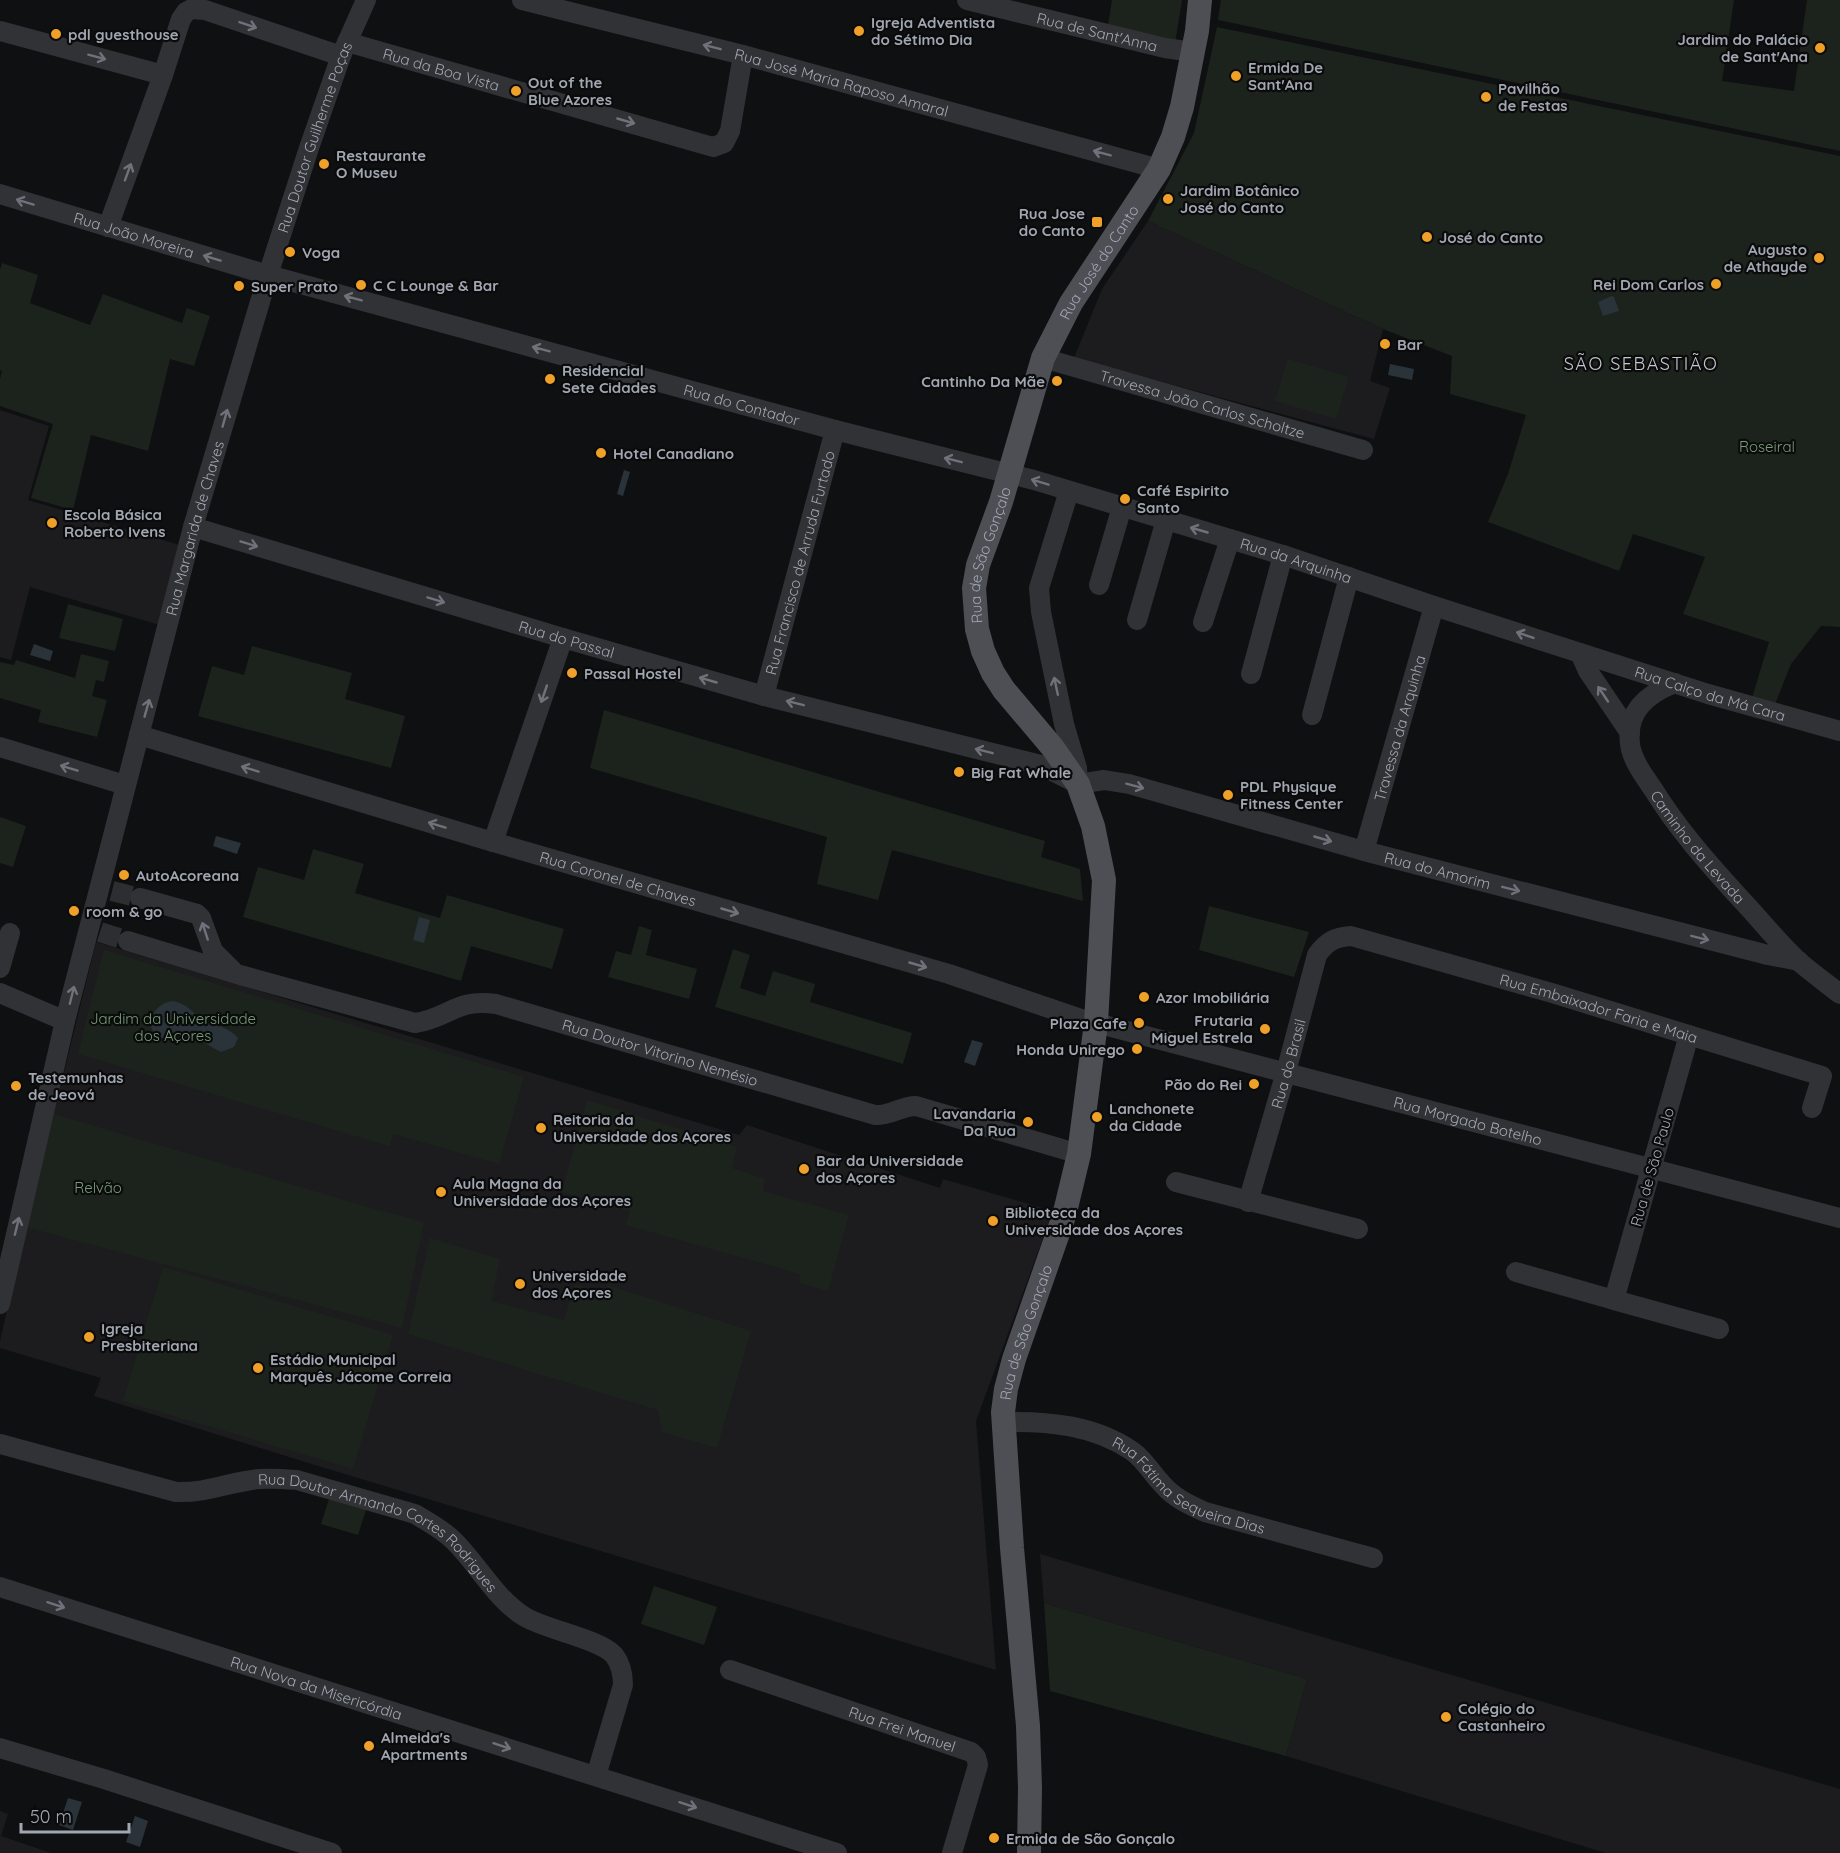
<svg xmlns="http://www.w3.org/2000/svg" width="1840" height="1853" viewBox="0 0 1840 1853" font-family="Quicksand,sans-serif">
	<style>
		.built { fill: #1c1c1e }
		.green { fill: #1c231c }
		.water { fill: #293339 }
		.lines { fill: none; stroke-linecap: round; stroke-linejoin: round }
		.minor-tunnel { stroke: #2c2e31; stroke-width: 20; stroke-dasharray: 20 10; stroke-linecap: butt }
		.minor { stroke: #313236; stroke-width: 20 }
		.major { stroke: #4d4f55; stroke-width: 24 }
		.oneway { stroke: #6f727a }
		.poi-dot { fill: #efa029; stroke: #0b0b0c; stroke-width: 2 }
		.labels { text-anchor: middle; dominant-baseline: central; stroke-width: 4.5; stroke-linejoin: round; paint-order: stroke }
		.poi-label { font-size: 15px; font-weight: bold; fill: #a1a7b2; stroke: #0b0b0c; text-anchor: start }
		.street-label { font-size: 15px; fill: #a1a7b2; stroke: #0b0b0c }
		.park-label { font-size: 15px; fill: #789d77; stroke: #0b0b0c }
		.quarter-label { font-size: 18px; letter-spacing: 1.5px; fill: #c2c6ce; stroke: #0b0b0c }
	</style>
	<rect width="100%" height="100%" fill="#0f1011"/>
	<path class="built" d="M1148 221 1383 329 1370 381 1390 388 1374 439 1074 358 1102 289Z
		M0 410 49 426 28 500 183 546 163 626 30 587 11 660 0 657Z
		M96 942 739 1135 747 1125 940 1188 943 1179 1053 1211 976 1421 996 1670 305 1462 94 1396 101 1378 0 1348V1341L26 1227Z
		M1040 1554 1840 1789V1853H1606L1286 1756 1307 1679 1044 1603Z
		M0 1811 8 1814 1 1836 51 1853H0Z"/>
	<path class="green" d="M1112 0H1182L1174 50 1108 25Z
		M1221 0H1734L1722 81 1794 91 1807 0H1840V151L1218 20Z
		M1217 27 1840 156V627L1821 626 1791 664 1775 704 1751 701 1769 642 1683 614 1705 557 1633 534 1619 571 1488 522 1508 474 1526 415 1450 394 1452 356 1383 329 1148 221 1194 133Z
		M2 263 38 275 30 303 90 325 103 294 182 323 187 308 210 316 194 366 170 359 148 451 91 435 73 510 31 498 53 424 0 406V379L2 371 0 370V270Z
		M1288 359 1349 377 1336 419 1275 401Z
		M68 604 123 619 115 651 59 638Z
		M252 646 352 673 345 699 405 716 391 768 198 716 212 666 244 675Z
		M81 654 109 661 104 682 96 680 92 696 107 700 97 737 38 722 41 710 0 698V662L14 665 16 660 75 678Z
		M604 710 1045 841 1041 857 1080 869 1083 901 892 850 878 900 817 884 827 837 590 768Z
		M0 817 26 826 13 867 0 863Z
		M313 849 364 864 355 893 440 918 447 895 564 929 552 969 471 946 461 981 243 917 258 867 304 880Z
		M1209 906 1309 932 1294 977 1199 950Z
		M639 926 652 930 646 955 697 969 689 999 608 977 616 951 631 955Z
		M733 949 750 955 740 988 765 996 773 971 815 984 810 1002 912 1033 903 1064 715 1007Z
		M104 950 524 1077 499 1164 393 1134 389 1146 78 1054Z
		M587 1100 737 1147 732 1168 765 1179 763 1191 849 1215 828 1291 799 1283 800 1274 626 1225 630 1211 562 1192Z
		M54 1114 368 1207 424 1222 402 1328 26 1227Z
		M430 1238 500 1259 491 1301 564 1320 575 1284 605 1295 608 1285 751 1331 717 1448 662 1432 658 1410 408 1334Z
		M163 1267 393 1335 353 1469 123 1401Z
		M329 1499 366 1510 358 1535 321 1524Z
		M654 1586 717 1607 704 1645 641 1624Z
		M1044 1603 1307 1679 1286 1756 1050 1691Z"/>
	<path class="water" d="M1612 296 1614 297 1619 311 1603 316 1598 302Z
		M1390 364 1414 369 1412 380 1388 375Z
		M624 470 630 472 623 496 617 494Z
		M34 644 53 651 50 661 30 655Z
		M216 836 241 843 237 854 213 846Z
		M419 917 430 920 424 943 413 940Z
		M173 1001C189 1004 192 1014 205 1020 218 1026 228 1027 238 1038L234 1047 221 1052C210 1047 201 1039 191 1036 177 1030 156 1053 149 1020 155 1010 161 1002 173 1001Z
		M972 1040 983 1043 975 1066 964 1062Z
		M68 1798 82 1802 73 1830 59 1825Z
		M135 1816 148 1821 140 1847 126 1842Z"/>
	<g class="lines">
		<path class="minor-tunnel" d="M112 891 140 898
			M100 932 128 941"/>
		<g class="minor">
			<path id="s1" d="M522 0 743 55 1159 169"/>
			<path id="s2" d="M967 0 1165 48 1193 52"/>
			<path d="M192 9 205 10 341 56"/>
			<path d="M0 31 163 75"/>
			<path id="s3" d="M347 42 713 147 724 143 730 131 743 55"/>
			<path id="s4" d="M0 194 268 275 835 430 1034 480 1283 555 1434 606 1708 694 1840 731"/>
			<path d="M108 227 163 75 181 19 186 12 192 9"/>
			<path id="s5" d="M1043 358 1363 450"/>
			<path d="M1069 491 1039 588 1041 612 1064 724 1077 768 1078 782"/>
			<path id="s6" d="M193 527 563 638 764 696 1041 765 1078 784"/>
			<path d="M1099 585 1122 507"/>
			<path d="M1137 620 1166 520"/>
			<path d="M1203 622 1230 539"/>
			<path d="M1580 653 1588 671 1630 733"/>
			<path d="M1251 674 1283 555"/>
			<path id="s7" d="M1675 683C1647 694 1626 711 1630 744 1632 760 1644 776 1653 789 1677 828 1707 862 1738 896 1758 917 1776 940 1797 960 1811 972 1826 983 1840 994"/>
			<path id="s8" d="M764 696 835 430"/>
			<path d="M1312 715 1349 577"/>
			<path id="s9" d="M139 735 493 842 949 974 1081 1019 1840 1218"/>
			<path d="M0 747 125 785"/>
			<path id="s10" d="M1078 784 1104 780 1129 784 1364 851 1768 955 1799 961"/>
			<path d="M493 842 563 638"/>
			<path id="s11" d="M1364 851 1434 606"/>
			<path d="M140 898 197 914 201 918 213 951 233 971"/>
			<path id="s12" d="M128 941 240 975 415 1023C449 1018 456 998 496 1004L875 1115C890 1116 901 1106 916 1106L1079 1154"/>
			<path d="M0 968 10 933"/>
			<path d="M0 993 65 1021"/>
			<path d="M1689 1035 1614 1300 1719 1329"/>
			<path d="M1176 1182 1358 1229"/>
			<path id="s13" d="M1248 1202 1286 1072 1317 955C1326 942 1335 937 1351 936L1552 993 1822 1076 1812 1108"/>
			<path d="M1516 1272 1614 1300"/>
			<path id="s14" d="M0 1304 65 1021 193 527 268 275 309 148 341 56 366 0"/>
			<path id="s15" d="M1004 1422C1048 1421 1094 1425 1132 1451 1145 1460 1152 1474 1163 1485 1174 1498 1190 1505 1205 1512L1373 1558"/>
			<path id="s16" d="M0 1444 176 1492C208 1493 229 1482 259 1479 272 1478 284 1479 297 1480L415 1514C428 1522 442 1529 453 1540 478 1564 495 1599 525 1617 547 1630 599 1639 614 1655 621 1664 623 1674 623 1685L596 1776"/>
			<path id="s17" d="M0 1587 837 1853"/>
			<path id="s18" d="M730 1670 971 1752 976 1757 978 1765 952 1853"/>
			<path d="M0 1748 104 1779 332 1853"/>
		</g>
		<path class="major" id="s19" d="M1029 1853 1030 1788 1028 1726 1012 1548 1003 1412 1006 1389 1014 1359 1064 1216 1079 1154 1096 1023 1104 880 1093 826 1078 784 1053 748 1004 690 993 673 983 651 977 629 974 588 978 565 1001 502 1043 358 1071 303 1159 169 1173 137 1182 107 1197 31 1200 0"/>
	</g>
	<defs><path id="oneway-shaft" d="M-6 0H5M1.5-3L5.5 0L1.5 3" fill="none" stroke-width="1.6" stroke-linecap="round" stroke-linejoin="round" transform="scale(1.5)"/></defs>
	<g class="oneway">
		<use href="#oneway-shaft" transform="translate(248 25) rotate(19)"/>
		<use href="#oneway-shaft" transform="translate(712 47) rotate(-166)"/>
		<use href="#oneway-shaft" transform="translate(97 57) rotate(15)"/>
		<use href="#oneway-shaft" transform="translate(626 121) rotate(16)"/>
		<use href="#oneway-shaft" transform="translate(1102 153) rotate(-165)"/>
		<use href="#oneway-shaft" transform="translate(128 172) rotate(-70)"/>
		<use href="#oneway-shaft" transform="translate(25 202) rotate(-163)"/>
		<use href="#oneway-shaft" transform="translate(212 258) rotate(-163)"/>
		<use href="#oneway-shaft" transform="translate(353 298) rotate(-165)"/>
		<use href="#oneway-shaft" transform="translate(541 349) rotate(-165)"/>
		<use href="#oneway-shaft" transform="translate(225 418) rotate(-74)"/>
		<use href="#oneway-shaft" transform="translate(953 460) rotate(-166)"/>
		<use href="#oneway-shaft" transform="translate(1040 482) rotate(-163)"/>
		<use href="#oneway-shaft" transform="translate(1199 530) rotate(-164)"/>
		<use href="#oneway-shaft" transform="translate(249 544) rotate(17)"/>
		<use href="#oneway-shaft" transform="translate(436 600) rotate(17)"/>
		<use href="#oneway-shaft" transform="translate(1525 635) rotate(-161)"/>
		<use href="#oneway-shaft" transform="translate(708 680) rotate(-164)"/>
		<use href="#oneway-shaft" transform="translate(1056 686) rotate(-102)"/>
		<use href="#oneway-shaft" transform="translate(544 694) rotate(109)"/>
		<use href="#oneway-shaft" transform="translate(1603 694) rotate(-124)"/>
		<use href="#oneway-shaft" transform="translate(795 703) rotate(-166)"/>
		<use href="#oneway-shaft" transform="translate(147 708) rotate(-74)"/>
		<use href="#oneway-shaft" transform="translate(984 751) rotate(-166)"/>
		<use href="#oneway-shaft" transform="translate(69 768) rotate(-163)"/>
		<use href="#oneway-shaft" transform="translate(250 769) rotate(-163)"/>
		<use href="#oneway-shaft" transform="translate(1135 786) rotate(15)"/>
		<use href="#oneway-shaft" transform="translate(437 825) rotate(-163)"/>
		<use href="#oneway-shaft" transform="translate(1323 839) rotate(16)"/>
		<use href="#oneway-shaft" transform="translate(1511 889) rotate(14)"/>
		<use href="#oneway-shaft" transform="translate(730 911) rotate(16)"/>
		<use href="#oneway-shaft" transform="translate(205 931) rotate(-108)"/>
		<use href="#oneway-shaft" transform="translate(1700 938) rotate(14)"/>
		<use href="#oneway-shaft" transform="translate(918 965) rotate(16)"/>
		<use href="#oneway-shaft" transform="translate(72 995) rotate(-76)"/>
		<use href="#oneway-shaft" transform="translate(17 1226) rotate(-76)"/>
		<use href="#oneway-shaft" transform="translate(56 1605) rotate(18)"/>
		<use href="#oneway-shaft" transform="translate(502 1746) rotate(18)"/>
		<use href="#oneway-shaft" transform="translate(688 1805) rotate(18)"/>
	</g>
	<g class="poi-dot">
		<circle cx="859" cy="31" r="6"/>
		<circle cx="56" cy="34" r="6"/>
		<circle cx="1820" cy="48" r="6"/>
		<circle cx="1236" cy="76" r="6"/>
		<circle cx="516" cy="91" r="6"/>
		<circle cx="1486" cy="97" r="6"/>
		<circle cx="324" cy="164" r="6"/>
		<circle cx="1168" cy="199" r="6"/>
		<rect x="1091" y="216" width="12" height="12" rx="3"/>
		<circle cx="1427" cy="237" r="6"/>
		<circle cx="290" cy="252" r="6"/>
		<circle cx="1819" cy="258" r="6"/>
		<circle cx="1716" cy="284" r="6"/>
		<circle cx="361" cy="285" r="6"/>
		<circle cx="239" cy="286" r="6"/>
		<circle cx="1385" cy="344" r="6"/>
		<circle cx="550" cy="379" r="6"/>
		<circle cx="1057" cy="381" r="6"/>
		<circle cx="601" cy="453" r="6"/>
		<circle cx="1125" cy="499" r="6"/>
		<circle cx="52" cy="523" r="6"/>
		<circle cx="572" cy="673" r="6"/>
		<circle cx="959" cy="772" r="6"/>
		<circle cx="1228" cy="795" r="6"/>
		<circle cx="124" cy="875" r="6"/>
		<circle cx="74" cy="911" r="6"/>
		<circle cx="1144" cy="997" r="6"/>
		<circle cx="1139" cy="1023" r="6"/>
		<circle cx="1265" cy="1029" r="6"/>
		<circle cx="1137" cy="1049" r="6"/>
		<circle cx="1254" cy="1084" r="6"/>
		<circle cx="16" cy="1086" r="6"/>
		<circle cx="1097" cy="1117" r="6"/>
		<circle cx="1028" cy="1122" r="6"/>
		<circle cx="541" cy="1128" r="6"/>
		<circle cx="804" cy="1169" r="6"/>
		<circle cx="441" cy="1192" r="6"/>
		<circle cx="993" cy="1221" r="6"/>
		<circle cx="520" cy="1284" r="6"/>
		<circle cx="89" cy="1337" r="6"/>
		<circle cx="258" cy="1368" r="6"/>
		<circle cx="1446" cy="1717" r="6"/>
		<circle cx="369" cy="1746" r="6"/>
		<circle cx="994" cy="1838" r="6"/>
	</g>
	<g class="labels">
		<g class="poi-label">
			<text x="871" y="22">Igreja Adventista<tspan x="871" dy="17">do Sétimo Dia</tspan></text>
			<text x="68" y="34">pdl guesthouse</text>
			<text x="1808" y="39" text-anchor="end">Jardim do Palácio<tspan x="1808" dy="17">de Sant'Ana</tspan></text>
			<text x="1248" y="67">Ermida De<tspan x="1248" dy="17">Sant'Ana</tspan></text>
			<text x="528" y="82">Out of the<tspan x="528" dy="17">Blue Azores</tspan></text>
			<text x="1498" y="88">Pavilhão<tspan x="1498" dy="17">de Festas</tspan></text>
			<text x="336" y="155">Restaurante<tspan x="336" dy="17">O Museu</tspan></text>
			<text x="1180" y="190">Jardim Botânico<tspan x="1180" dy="17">José do Canto</tspan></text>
			<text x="1085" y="213" text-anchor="end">Rua Jose<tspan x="1085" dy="17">do Canto</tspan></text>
			<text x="1439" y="237">José do Canto</text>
			<text x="1807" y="249" text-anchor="end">Augusto<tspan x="1807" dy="17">de Athayde</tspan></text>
			<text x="302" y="252">Voga</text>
			<text x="1704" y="284" text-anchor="end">Rei Dom Carlos</text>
			<text x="373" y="285">C C Lounge &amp; Bar</text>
			<text x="251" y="286">Super Prato</text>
			<text x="1397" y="344">Bar</text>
			<text x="562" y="370">Residencial<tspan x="562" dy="17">Sete Cidades</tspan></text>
			<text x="1045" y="381" text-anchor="end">Cantinho Da Mãe</text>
			<text x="613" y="453">Hotel Canadiano</text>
			<text x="1137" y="490">Café Espirito<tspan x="1137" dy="17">Santo</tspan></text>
			<text x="64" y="514">Escola Básica<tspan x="64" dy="17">Roberto Ivens</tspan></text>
			<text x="584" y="673">Passal Hostel</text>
			<text x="971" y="772">Big Fat Whale</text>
			<text x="1240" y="786">PDL Physique<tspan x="1240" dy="17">Fitness Center</tspan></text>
			<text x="136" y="875">AutoAcoreana</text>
			<text x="86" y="911">room &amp; go</text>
			<text x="1156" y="997">Azor Imobiliária</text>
			<text x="1253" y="1020" text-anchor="end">Frutaria<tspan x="1253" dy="17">Miguel Estrela</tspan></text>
			<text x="1127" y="1023" text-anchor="end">Plaza Cafe</text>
			<text x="1125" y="1049" text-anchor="end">Honda Unirego</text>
			<text x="28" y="1077">Testemunhas<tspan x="28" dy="17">de Jeová</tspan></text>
			<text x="1242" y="1084" text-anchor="end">Pão do Rei</text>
			<text x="1109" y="1108">Lanchonete<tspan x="1109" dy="17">da Cidade</tspan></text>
			<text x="1016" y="1113" text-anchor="end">Lavandaria<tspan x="1016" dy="17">Da Rua</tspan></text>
			<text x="553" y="1119">Reitoria da<tspan x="553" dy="17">Universidade dos Açores</tspan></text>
			<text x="816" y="1160">Bar da Universidade<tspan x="816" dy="17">dos Açores</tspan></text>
			<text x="453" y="1183">Aula Magna da<tspan x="453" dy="17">Universidade dos Açores</tspan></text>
			<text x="1005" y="1212">Biblioteca da<tspan x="1005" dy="17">Universidade dos Açores</tspan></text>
			<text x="532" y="1275">Universidade<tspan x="532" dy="17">dos Açores</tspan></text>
			<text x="101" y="1328">Igreja<tspan x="101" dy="17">Presbiteriana</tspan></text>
			<text x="270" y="1359">Estádio Municipal<tspan x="270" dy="17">Marquês Jácome Correia</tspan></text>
			<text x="1458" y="1708">Colégio do<tspan x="1458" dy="17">Castanheiro</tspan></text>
			<text x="381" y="1737">Almeida's<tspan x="381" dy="17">Apartments</tspan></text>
			<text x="1006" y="1838">Ermida de São Gonçalo</text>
		</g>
		<g class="street-label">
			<text stroke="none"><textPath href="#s2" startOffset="134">Rua de Sant'Anna</textPath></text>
			<text stroke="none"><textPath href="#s3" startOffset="98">Rua da Boa Vista</textPath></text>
			<text stroke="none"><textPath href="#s1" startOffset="330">Rua José Maria Raposo Amaral</textPath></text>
			<text stroke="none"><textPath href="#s14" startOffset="1209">Rua Doutor Guilherme Poças</textPath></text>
			<text stroke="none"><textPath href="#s4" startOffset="140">Rua João Moreira</textPath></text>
			<text stroke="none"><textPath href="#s19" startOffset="1666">Rua José do Canto</textPath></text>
			<text stroke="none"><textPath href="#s4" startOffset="771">Rua do Contador</textPath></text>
			<text stroke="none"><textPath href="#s5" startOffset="166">Travessa João Carlos Scholtze</textPath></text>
			<text stroke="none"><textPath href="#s14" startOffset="800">Rua Margarida de Chaves</textPath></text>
			<text stroke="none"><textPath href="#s19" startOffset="1350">Rua de São Gonçalo</textPath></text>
			<text stroke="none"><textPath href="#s4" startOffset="1347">Rua da Arquinha</textPath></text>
			<text stroke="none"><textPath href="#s8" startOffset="138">Rua Francisco de Arruda Furtado</textPath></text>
			<text stroke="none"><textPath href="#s6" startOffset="390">Rua do Passal</textPath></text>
			<text stroke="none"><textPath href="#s4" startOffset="1782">Rua Calço da Má Cara</textPath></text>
			<text stroke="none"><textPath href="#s11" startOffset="128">Travessa da Arquinha</textPath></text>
			<text stroke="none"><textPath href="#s7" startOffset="207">Caminho da Levada</textPath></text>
			<text stroke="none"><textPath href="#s10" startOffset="372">Rua do Amorim</textPath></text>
			<text stroke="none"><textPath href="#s9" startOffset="500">Rua Coronel de Chaves</textPath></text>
			<text stroke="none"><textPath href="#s13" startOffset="555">Rua Embaixador Faria e Maia</textPath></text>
			<text stroke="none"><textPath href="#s12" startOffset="554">Rua Doutor Vitorino Nemésio</textPath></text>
			<text stroke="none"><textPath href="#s13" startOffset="144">Rua do Brasil</textPath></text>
			<text stroke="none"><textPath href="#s9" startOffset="1384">Rua Morgado Botelho</textPath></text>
			<text transform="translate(1652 1167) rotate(-74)">Rua de São Paulo</text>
			<text stroke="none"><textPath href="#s19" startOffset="525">Rua de São Gonçalo</textPath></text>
			<text stroke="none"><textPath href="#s15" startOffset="202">Rua Fátima Sequeira Dias</textPath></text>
			<text stroke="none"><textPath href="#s16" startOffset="402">Rua Doutor Armando Cortes Rodrigues</textPath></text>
			<text stroke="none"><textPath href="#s17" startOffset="332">Rua Nova da Misericórdia</textPath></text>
			<text stroke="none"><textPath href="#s18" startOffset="182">Rua Frei Manuel</textPath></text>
		</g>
		<g class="park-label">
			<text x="1767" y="446">Roseiral</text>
			<text x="173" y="1018">Jardim da Universidade<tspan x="173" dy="17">dos Açores</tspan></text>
			<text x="98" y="1187">Relvão</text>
		</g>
		<g class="quarter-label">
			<text x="1641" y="363">SÃO SEBASTIÃO</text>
		</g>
	</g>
	<path d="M21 1823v9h108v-9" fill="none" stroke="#a1a7b2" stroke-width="3"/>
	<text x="30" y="1823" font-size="18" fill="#a1a7b2" stroke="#0b0b0c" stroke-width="4.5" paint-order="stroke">50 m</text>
</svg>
